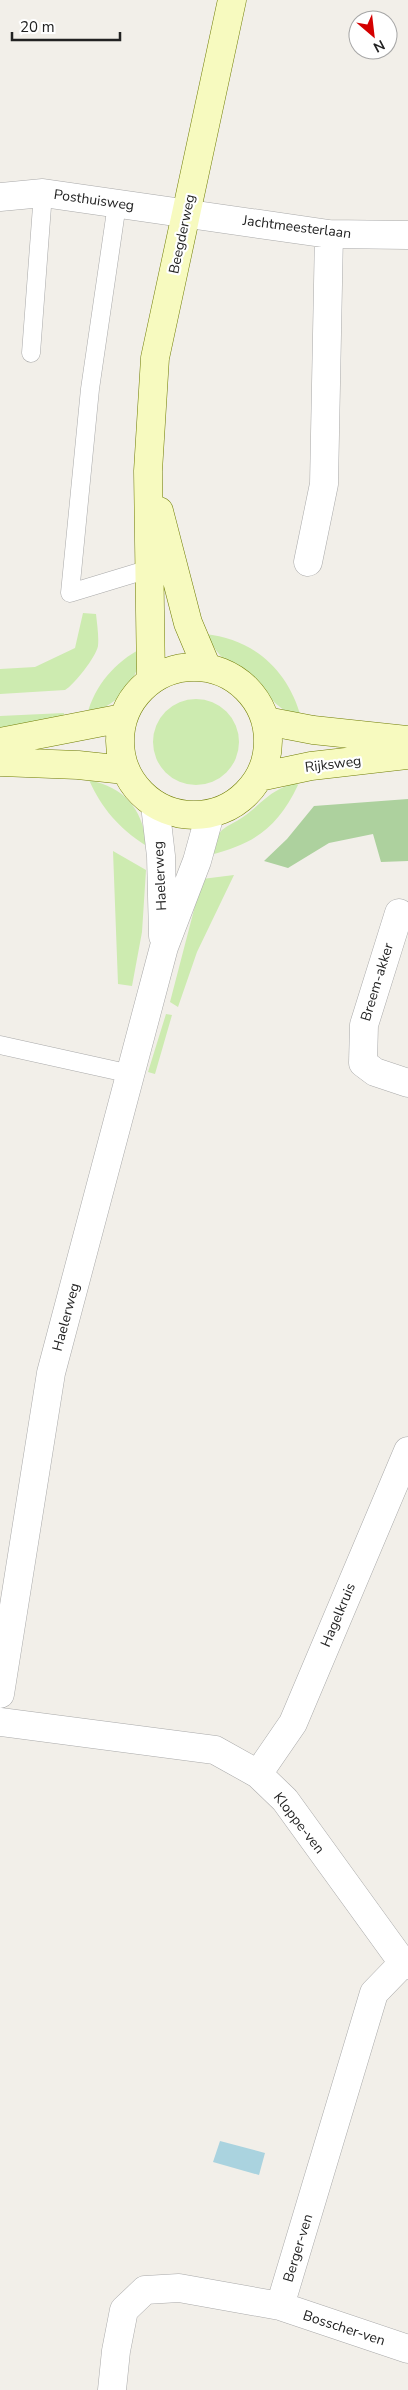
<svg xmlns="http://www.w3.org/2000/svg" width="408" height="2390" viewBox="0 0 408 2390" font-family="'Nunito Sans',sans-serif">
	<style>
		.grass { fill: #cdebb0 }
		.forest { fill: #add19e }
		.water { fill: #aad3df }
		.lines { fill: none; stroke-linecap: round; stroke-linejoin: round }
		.service-casing { stroke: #a9a9a9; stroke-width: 19 }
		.minor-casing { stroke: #a9a9a9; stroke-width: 29 }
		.tertiary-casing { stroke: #a9a9a9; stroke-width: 29 }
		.secondary-casing { stroke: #707d05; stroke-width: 29 }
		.service { stroke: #fff; stroke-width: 18 }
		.minor { stroke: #fff; stroke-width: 28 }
		.tertiary { stroke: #fff; stroke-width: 28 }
		.secondary { stroke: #f7fabf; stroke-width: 28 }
		.labels { text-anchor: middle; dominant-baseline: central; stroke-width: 4.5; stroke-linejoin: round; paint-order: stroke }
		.street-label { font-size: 14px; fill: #222; stroke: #fff }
	</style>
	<rect width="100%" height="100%" fill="#f2efe9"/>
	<path class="grass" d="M83 613 96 614C97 624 99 636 98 646 96 657 74 685 65 690L0 694V669L35 667 75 648Z
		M205 634C254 639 288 670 301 717 272 709 271 694 250 676 244 670 237 668 230 664 219 657 212 644 205 634Z
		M142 648C137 683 121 703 87 715 95 685 115 662 142 648Z
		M153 742a43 43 0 1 1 86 0a43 43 0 1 1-86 0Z
		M64 713 62 724 0 732V716Z
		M89 780C125 788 141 807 147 844L145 845C119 828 102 809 89 780Z
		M296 783 298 785C278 827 255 844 210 855 213 846 215 837 222 830 228 825 236 822 243 817 263 803 269 790 296 783Z
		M113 851 146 870 142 932 132 986 118 984Z
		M234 875 197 952 178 1007 170 1002 202 879Z
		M166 1014 172 1015 155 1074 148 1072Z"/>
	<path class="forest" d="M408 799V861L381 862 373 834 329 843 288 868 264 861 287 839 314 806Z"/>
	<path class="water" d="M220 2141 265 2153 259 2175 213 2162Z"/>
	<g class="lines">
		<g class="service-casing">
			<path id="service" d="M117 204 90 389 70 593 159 566
				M31 353 43 193
				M0 1045 131 1074"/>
		</g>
		<g class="minor-casing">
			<path id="minor" d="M0 197 43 193 329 234 408 235
				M308 562 324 484 329 234
				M399 913 364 1025 363 1063 375 1072 408 1083
				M0 1722 215 1750 258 1774 285 1800 403 1963 408 1965
				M258 1774 293 1723 408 1451
				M280 2306 408 2349
				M112 2390 116 2351 124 2310 145 2290 179 2288 280 2306 374 1993 403 1963"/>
		</g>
		<g class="tertiary-casing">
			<path id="tertiary" d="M155 805 161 856 163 936
				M0 1694 51 1373 164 947 197 861 210 814"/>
		</g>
		<g class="secondary-casing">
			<path id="secondary" d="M159 511 188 623 207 668
				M120 741a74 74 0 1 1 148 0a74 74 0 1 1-148 0Z
				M151 680 148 471 155 358 232 0
				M266 721 313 730 408 740
				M0 742 123 718
				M0 762 78 765 125 770
				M259 777 311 766 408 755"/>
		</g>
		<use href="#service" class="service"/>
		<use href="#minor" class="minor"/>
		<use href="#tertiary" class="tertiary"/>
		<use href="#secondary" class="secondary"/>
	</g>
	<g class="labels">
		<g class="street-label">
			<text transform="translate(94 200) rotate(8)">Posthuisweg</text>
			<text transform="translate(297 227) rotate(7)">Jachtmeesterlaan</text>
			<text transform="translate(182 234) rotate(-78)">Beegderweg</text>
			<text transform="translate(333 764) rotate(-7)">Rijksweg</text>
			<text transform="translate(160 876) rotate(-93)">Haelerweg</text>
			<text transform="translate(377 982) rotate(-73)">Breem-akker</text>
			<text transform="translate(66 1317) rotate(-75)">Haelerweg</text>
			<text transform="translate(338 1615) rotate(-67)">Hagelkruis</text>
			<text transform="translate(299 1823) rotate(52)">Kloppe-ven</text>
			<text transform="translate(298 2248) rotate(-73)">Berger-ven</text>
			<text transform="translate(344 2328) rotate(18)">Bosscher-ven</text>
		</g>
	</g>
	<g transform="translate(373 35) rotate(152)"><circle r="24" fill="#ffffff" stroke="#a7a7a7"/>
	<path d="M0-4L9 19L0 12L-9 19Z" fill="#d40000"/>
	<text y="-8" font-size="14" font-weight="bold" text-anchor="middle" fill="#222222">N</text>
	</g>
	<path d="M12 32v8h108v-8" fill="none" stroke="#222222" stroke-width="2.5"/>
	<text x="20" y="32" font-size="15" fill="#222222" stroke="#ffffff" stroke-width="4" paint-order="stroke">20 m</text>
</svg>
